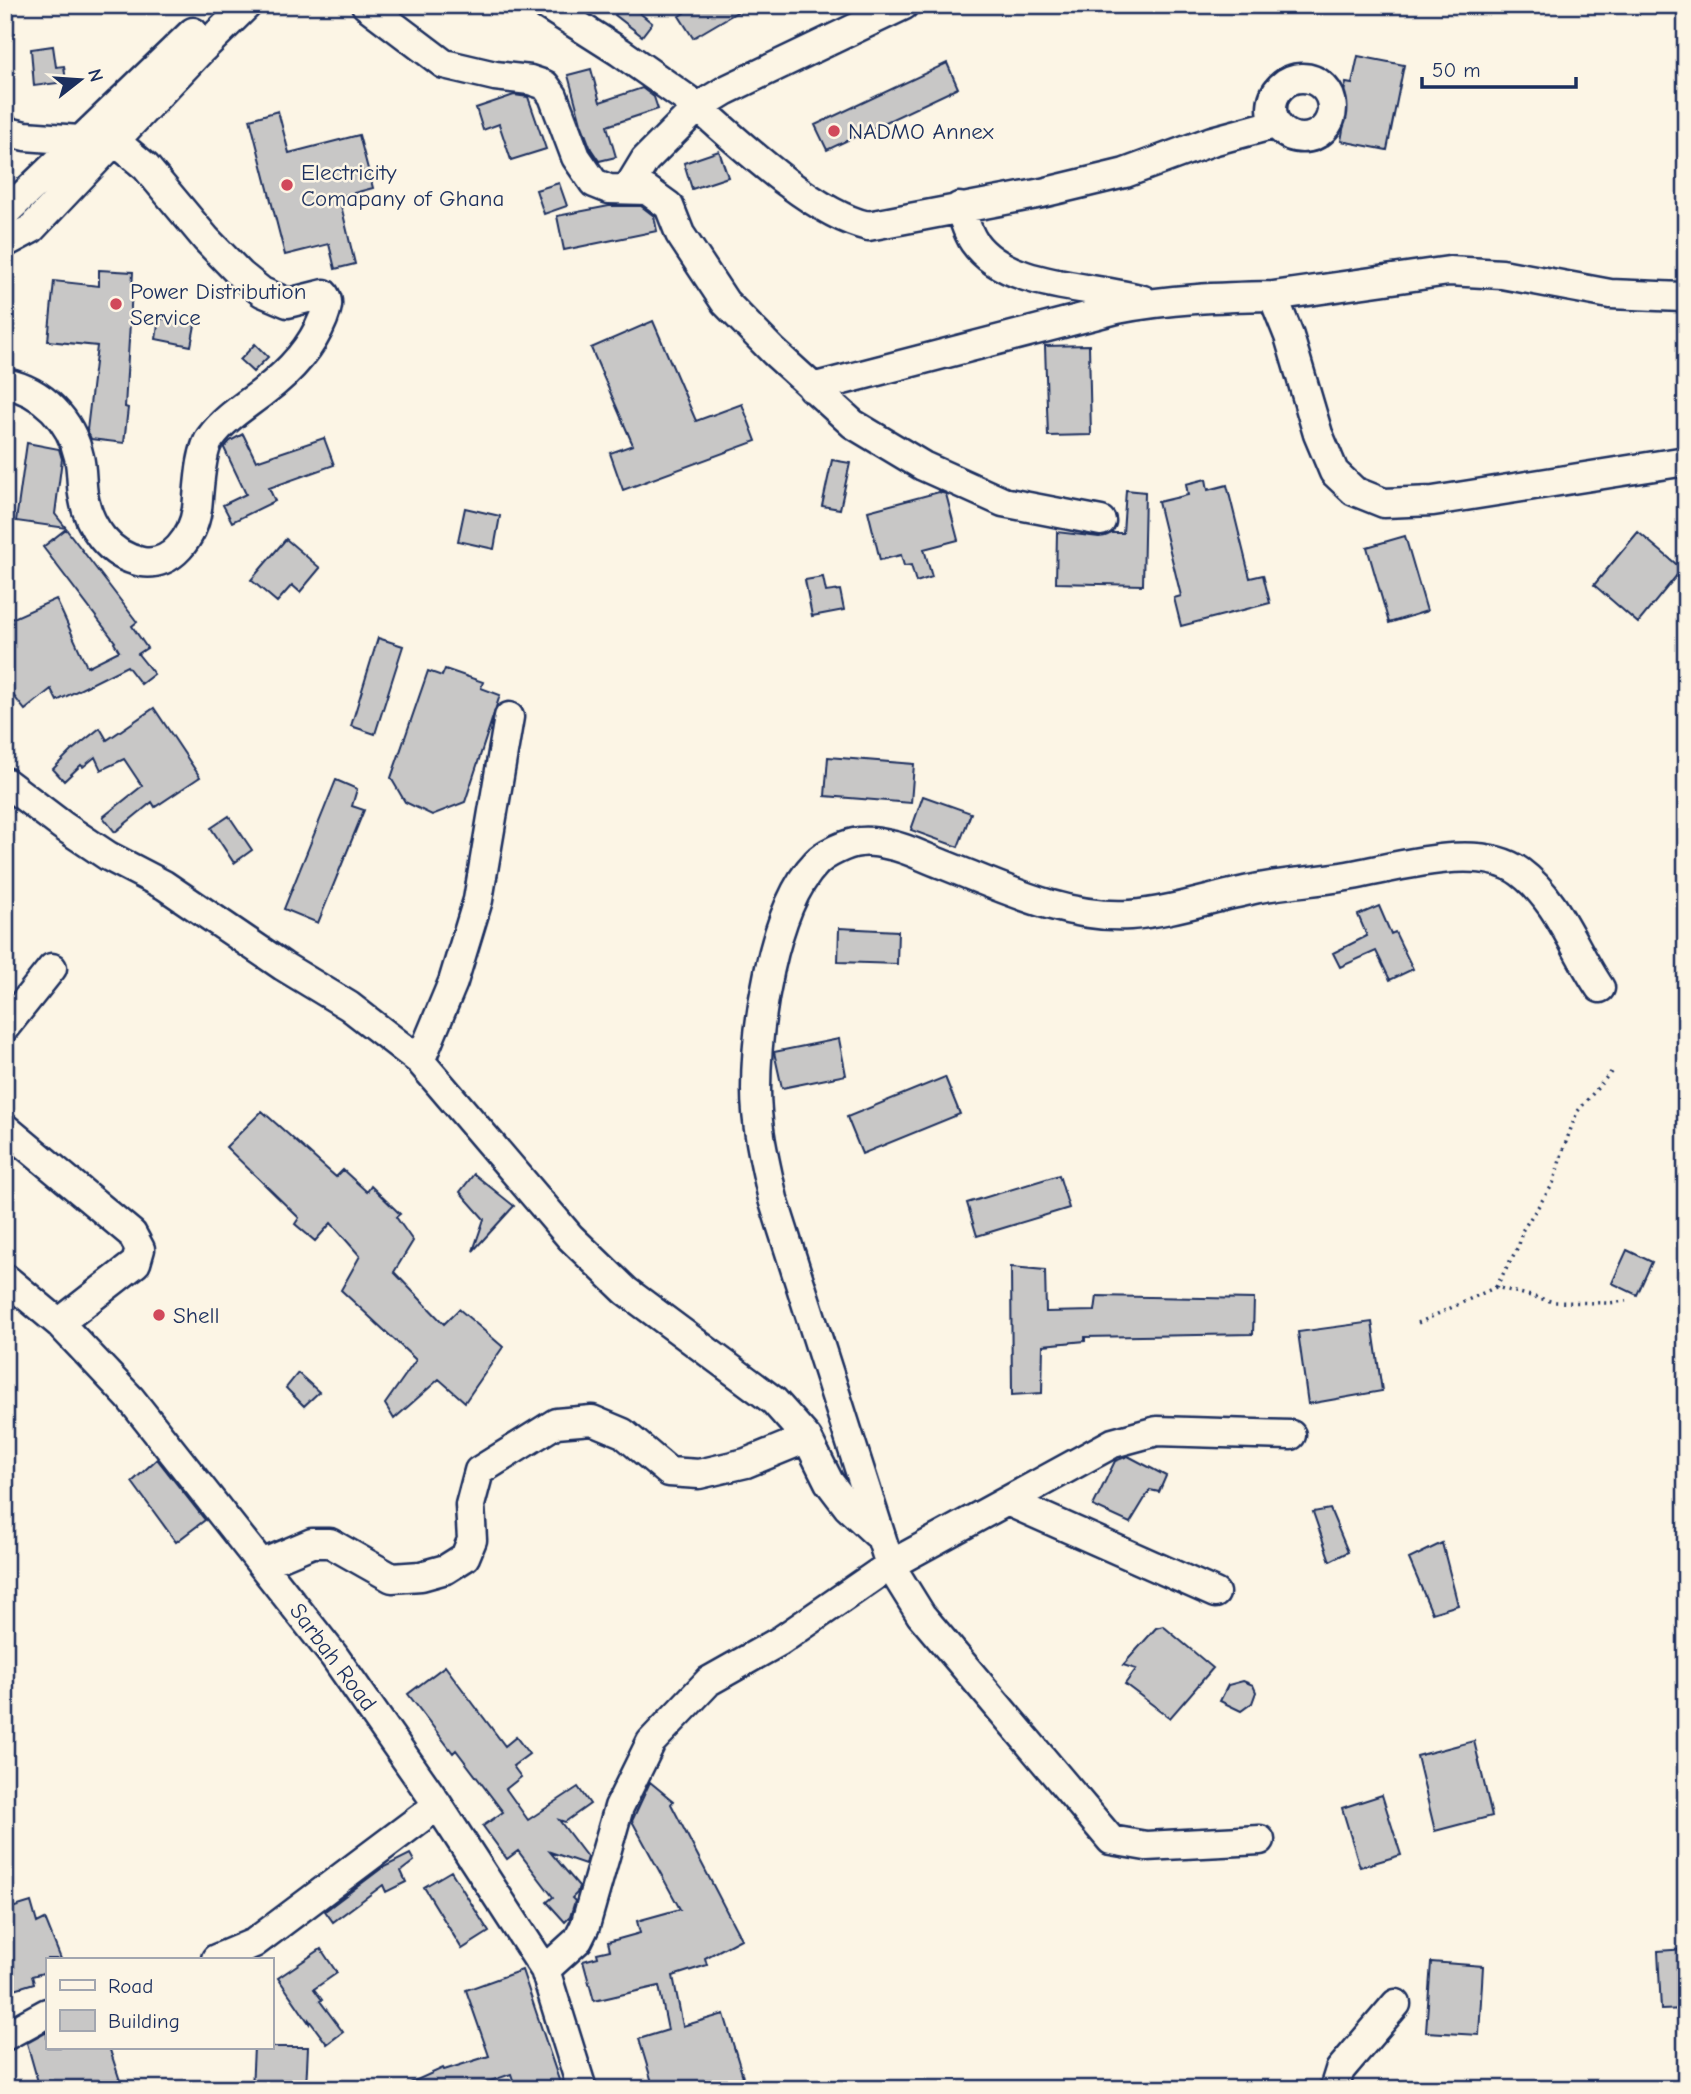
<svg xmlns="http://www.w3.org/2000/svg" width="1691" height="2094" viewBox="0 0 1691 2094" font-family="'Comic Neue',sans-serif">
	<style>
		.building { fill: #c8c7c6; stroke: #1b2f5e; stroke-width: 2 }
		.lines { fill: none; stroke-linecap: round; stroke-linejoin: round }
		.minor-casing { stroke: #1b2f5e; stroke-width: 33 }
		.path { stroke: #1b2f5e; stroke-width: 3.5; stroke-dasharray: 2 5; stroke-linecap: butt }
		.minor { stroke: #fcf5e5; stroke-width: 28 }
		.poi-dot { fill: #d1495b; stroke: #fcf5e5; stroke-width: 2.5 }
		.labels { text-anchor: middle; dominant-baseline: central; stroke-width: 5; stroke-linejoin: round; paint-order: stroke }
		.poi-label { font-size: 23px; fill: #1b2f5e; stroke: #fcf5e5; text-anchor: start }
		.street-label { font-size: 23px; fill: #1b2f5e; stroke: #fcf5e5 }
	</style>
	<rect width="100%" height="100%" fill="#fcf5e5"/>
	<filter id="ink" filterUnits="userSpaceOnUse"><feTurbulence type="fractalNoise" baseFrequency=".0143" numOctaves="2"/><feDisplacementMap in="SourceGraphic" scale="14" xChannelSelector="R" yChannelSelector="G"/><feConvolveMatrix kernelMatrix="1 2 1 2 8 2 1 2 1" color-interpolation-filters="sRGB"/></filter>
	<g filter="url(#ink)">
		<path class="building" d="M623 5H630L652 23 642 36 615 15Z
			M697 5H749L693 38 679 16Z
			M53 46 56 67 64 66 66 82 34 86 31 49Z
			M1358 56 1404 65 1387 150 1341 141 1346 113 1340 111 1346 83 1352 84Z
			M947 63 958 88 827 150 815 125Z
			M591 69 600 102 642 88 654 97 658 109 607 126 616 157 599 161 591 149 581 123 568 75Z
			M514 95 528 97 546 149 511 160 499 124 483 130 476 108Z
			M278 111 289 153 359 135 373 188 339 197 355 264 335 269 329 244 285 255 250 119Z
			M719 151 728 177 692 189 684 163Z
			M559 183 567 206 544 214 536 190Z
			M609 206H641L654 216 657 231 564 250 557 216Z
			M99 270 133 272 125 407 128 408 124 443 91 439 87 430 97 346 48 341 54 281 99 286Z
			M159 318 195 325 191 346 156 339Z
			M653 321 696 421 742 404 756 441 623 490 610 453 633 445 591 348Z
			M255 344 268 357 253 372 240 360Z
			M1089 345 1091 435 1048 436 1045 346Z
			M243 434 256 461 324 438 334 465 269 488 275 501 232 522 223 505 246 494 224 448 230 441Z
			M27 443 59 449 62 459 55 514 66 528 16 521Z
			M832 460 850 463 840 509 822 506Z
			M1206 479 1208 490 1227 485 1250 578 1263 575 1270 603 1181 626 1174 598 1181 596 1158 502 1188 495 1186 484Z
			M1126 490 1145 492 1143 585 1056 583 1057 532 1099 537 1112 533H1123Z
			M939 492 946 494 958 540 924 549 932 577 916 582 911 565 904 566 901 555 880 560 868 511Z
			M465 508 500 516 494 549 458 541Z
			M66 529 137 622 132 626 147 648 138 654 154 674 141 684 127 666 57 701 51 689 25 710 5 685V628L12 623 11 619 56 599 87 667 119 651 114 643 115 642 43 547Z
			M1638 532 1682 569 1638 623 1594 585Z
			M1405 536 1427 611 1389 623 1367 547Z
			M286 539 320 568 300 592 292 585 277 602 251 580Z
			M823 577 826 592 840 590 844 610 812 616 805 580Z
			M378 638 403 646 375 734 351 726Z
			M445 669 483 682 481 688 500 695 465 802 432 815 405 802 391 778 428 671 442 676Z
			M154 708 200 777 155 807 152 802 115 832 103 817 142 786 124 759 101 770 95 757 83 767 81 765 64 781 53 769 71 751 100 728 107 740Z
			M828 757 914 764 911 803 825 796Z
			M336 780 357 789 352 806 364 810 318 923 284 909Z
			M923 796 971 813 958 847 911 830Z
			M229 816 252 850 234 863 211 828Z
			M1379 906 1391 934 1395 932 1413 969 1390 980 1376 951 1340 967 1333 953 1367 936 1358 915Z
			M839 928 898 931 897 964 838 962Z
			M839 1039 846 1075 782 1088 774 1052Z
			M945 1077 960 1114 862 1154 847 1117Z
			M262 1111 336 1177 343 1170 367 1192 371 1186 400 1214 396 1217 413 1241 394 1272 444 1324 459 1309 503 1347 465 1402 439 1379 394 1419 385 1404 416 1360 341 1290 360 1256 331 1223 315 1241 295 1224 299 1218 226 1147Z
			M474 1174 514 1206 473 1251 484 1219 460 1192Z
			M1059 1175 1069 1208 977 1236 967 1203Z
			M1627 1250 1652 1262 1637 1295 1612 1283Z
			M1011 1267 1045 1270 1046 1312 1095 1311 1097 1296 1254 1299 1253 1334 1085 1337V1341L1043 1345 1042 1393 1012 1395Z
			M1372 1322 1382 1391 1308 1404 1298 1332Z
			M298 1373 319 1392 304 1406 286 1388Z
			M1128 1456 1166 1476 1159 1492 1150 1490 1130 1523 1093 1506 1115 1461Z
			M157 1459 205 1520 176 1542 132 1482Z
			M1330 1509 1348 1552 1330 1561 1313 1512Z
			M1442 1543 1458 1605 1432 1613 1409 1559Z
			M1163 1626 1213 1668 1170 1718 1125 1684 1136 1669 1123 1665 1156 1628Z
			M445 1666 505 1746 516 1737 529 1754 513 1766 521 1777 506 1789 528 1820 578 1787 590 1804 565 1822 559 1820 587 1857 585 1864 550 1852 579 1886 577 1893 572 1898 575 1901 570 1917 565 1922 547 1902 553 1897 518 1851 507 1859 483 1826 503 1812 456 1750 453 1753 408 1694Z
			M1243 1681 1253 1685 1256 1692 1252 1703 1241 1711 1220 1701 1228 1685Z
			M1474 1741 1492 1816 1435 1831 1417 1756Z
			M650 1782 673 1801 671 1804 741 1939 705 1958 707 1965 673 1976 683 2026 724 2014 743 2077 701 2089H654L639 2039 668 2030 659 1986 594 2001 583 1961 598 1957 597 1953 610 1950 608 1942 640 1933 637 1921 680 1909 632 1821Z
			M1382 1795 1401 1855 1360 1867 1342 1808Z
			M410 1854 414 1861 401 1871 406 1882 386 1892 383 1885 333 1922 325 1911 382 1868Z
			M451 1871 489 1932 462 1949 424 1887Z
			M31 1902 37 1923 45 1919 61 1959H47V1972L32 1976 34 1983 5 1992V1910Z
			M321 1949 337 1973 314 1989 322 2000 320 2001 343 2032 327 2044 309 2020V2023L278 1978Z
			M1686 1949V2009L1661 2010 1658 1951Z
			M1431 1962 1483 1966 1479 2035 1426 2032Z
			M522 1970 562 2089H516L511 2074 467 2089H397L443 2068 444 2070 489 2056 466 1990Z
			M47 2032V2047H109L121 2084 107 2089H40L27 2043Z
			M254 2047H308L306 2089H252Z"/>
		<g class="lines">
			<g class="minor-casing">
				<path id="minor" d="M366 5 444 64 495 76 530 80 545 85 553 96 576 157 594 183 609 189 647 190 669 206 680 234 725 302 774 352 853 424 923 466 1003 502 1101 521
					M546 5 620 52 698 107 726 90 904 5
					M1272 108a30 30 0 1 1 60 0a30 30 0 1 1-60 0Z
					M5 131 25 136 79 140
					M628 188 645 160 698 107C741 145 814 214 868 226L1042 193 1125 173 1212 141 1275 124
					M959 207C964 218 967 232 974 242 1007 289 1092 285 1143 300
					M5 213 193 32
					M5 243 31 229 200 51 247 5
					M1273 296 1449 271 1502 274 1610 294 1682 297
					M5 383C43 391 71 420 79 457 82 469 81 482 83 494 88 526 109 556 142 562 172 567 193 536 197 509 199 492 200 450 211 437 225 418 245 406 263 392 288 373 311 349 323 319 326 310 330 303 324 294L288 303 262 292 241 275 206 239 146 167 115 141
					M812 388 1117 309C1169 299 1221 297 1273 296L1289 336 1318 434 1334 472 1354 491 1384 503 1433 501 1686 461
					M5 782 63 826 108 856 164 885 283 966 349 1006 420 1061 570 1237 626 1291 774 1401 807 1438 829 1482 848 1507 876 1533
					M5 1027 52 968
					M420 1061 453 982 478 900 509 717
					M5 1128 132 1234 140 1249 136 1263 59 1323
					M5 1278 59 1323 130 1398 334 1656 438 1805 545 1970 582 2089
					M1291 1435 1157 1431 1113 1443 890 1565 773 1199C765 1163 756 1127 756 1090 756 1028 772 908 816 863 824 854 847 843 860 842 868 841 882 843 890 845 907 848 925 858 942 864 1001 887 1065 919 1130 915 1170 912 1210 898 1250 890 1279 883 1311 882 1341 877 1390 870 1477 840 1520 872 1558 900 1574 950 1600 988
					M1007 1501 1215 1593
					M262 1564 312 1543H330L392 1578 421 1576 446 1569 465 1557 472 1540 470 1505 479 1471 556 1423 592 1420 623 1433 669 1472 699 1474 746 1463 807 1438
					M216 1959 254 1943 438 1805
					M545 1970 578 1940 585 1926 619 1807 651 1742 709 1681 780 1641 890 1565 921 1615 1111 1840 1146 1846 1260 1840
					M5 2036 47 2013
					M1334 2089 1340 2070 1396 2004"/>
			</g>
			<path class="path" d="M1496 1287 1519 1245 1522 1231 1553 1184 1563 1150 1577 1112 1612 1071
				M1418 1323 1496 1287 1554 1302 1608 1303 1626 1301"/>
			<use href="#minor" class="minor"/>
		</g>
	</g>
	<g class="poi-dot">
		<circle cx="834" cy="131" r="7"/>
		<circle cx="287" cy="185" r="7"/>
		<circle cx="116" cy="304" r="7"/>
		<circle cx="159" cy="1315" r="7"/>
	</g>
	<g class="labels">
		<g class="poi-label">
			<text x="848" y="131">NADMO Annex</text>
			<text x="301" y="172">Electricity<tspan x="301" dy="26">Comapany of Ghana</tspan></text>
			<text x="130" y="291">Power Distribution<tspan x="130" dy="26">Service</tspan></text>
			<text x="173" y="1315">Shell</text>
		</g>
		<g class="street-label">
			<text transform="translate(333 1657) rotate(53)">Sarbah Road</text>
		</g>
	</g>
	<rect width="1691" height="2094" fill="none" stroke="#fcf5e5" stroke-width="28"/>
	<rect x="14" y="14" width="1663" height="2066" fill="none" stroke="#1b2f5e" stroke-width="2.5" filter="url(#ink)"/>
	<rect x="46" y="1958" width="228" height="91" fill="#fcf5e5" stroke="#a2a6af" stroke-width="2"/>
	<rect x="60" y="1980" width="35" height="10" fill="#fcf5e5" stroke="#a2a6af" stroke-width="2"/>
	<text x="108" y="1993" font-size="21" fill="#1b2f5e">Road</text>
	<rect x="60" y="2010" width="35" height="21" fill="#c8c7c6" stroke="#a2a6af" stroke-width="2"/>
	<text x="108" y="2028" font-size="21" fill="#1b2f5e">Building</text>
	<g transform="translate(80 80) rotate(73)" stroke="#fcf5e5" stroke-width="5" paint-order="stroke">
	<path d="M0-5L12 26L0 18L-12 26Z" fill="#1b2f5e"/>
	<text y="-10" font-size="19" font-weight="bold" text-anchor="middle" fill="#1b2f5e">N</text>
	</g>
	<path d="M1422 77v10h154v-10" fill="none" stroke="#1b2f5e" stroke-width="3.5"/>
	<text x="1432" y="77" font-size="21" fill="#1b2f5e" stroke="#fcf5e5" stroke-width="5" paint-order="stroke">50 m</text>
</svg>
